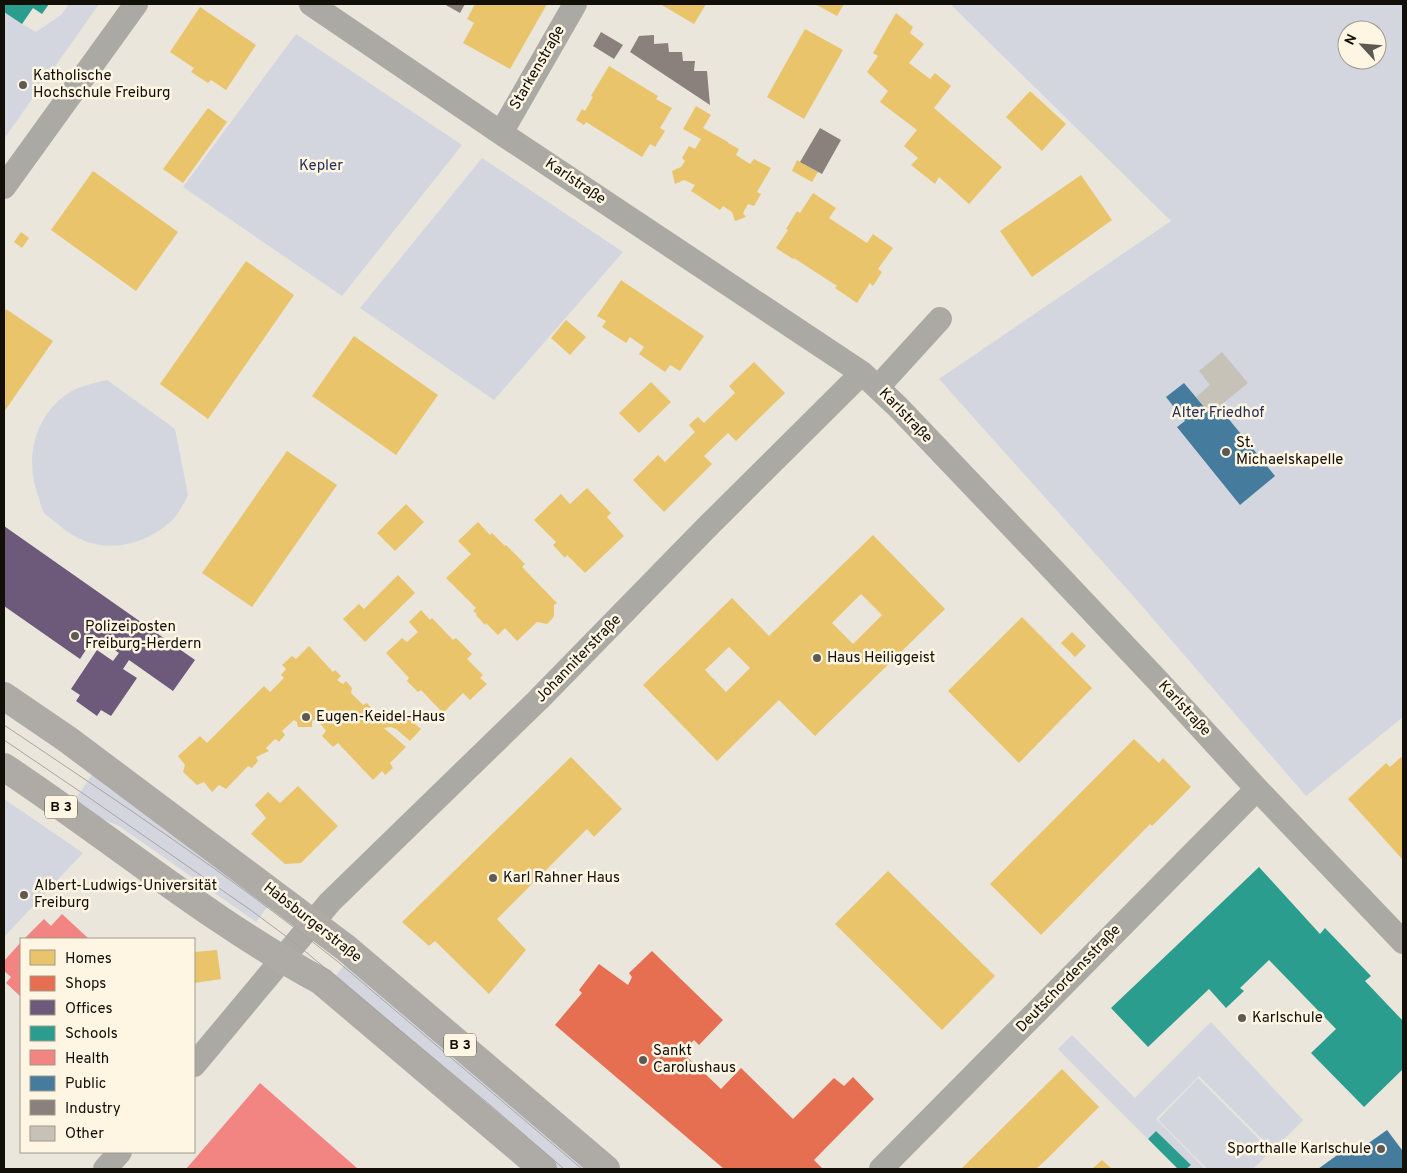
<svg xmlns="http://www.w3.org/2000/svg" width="1407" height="1173" viewBox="0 0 1407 1173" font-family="Overpass,sans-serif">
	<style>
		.green { fill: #d3d6df; fill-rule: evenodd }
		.homes { fill: #e9c46a; fill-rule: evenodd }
		.shops { fill: #e76f51 }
		.offices { fill: #6d597a }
		.schools { fill: #2a9d8f }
		.health { fill: #f28482 }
		.public { fill: #457b9d }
		.industry { fill: #8a817c }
		.building { fill: #c7c2b8 }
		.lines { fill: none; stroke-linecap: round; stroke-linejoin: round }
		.street { stroke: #aaa9a4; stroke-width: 24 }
		.primary { stroke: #aeaaa5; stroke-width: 28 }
		.tram { stroke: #a8a5a0; stroke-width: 1 }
		.poi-dot { fill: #5e5a53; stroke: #fef6e3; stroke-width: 2 }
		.labels { text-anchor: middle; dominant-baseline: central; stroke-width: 5; stroke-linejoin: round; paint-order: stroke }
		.shield { fill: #fef6e3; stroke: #59544a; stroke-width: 1 }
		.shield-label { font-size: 14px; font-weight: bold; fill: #120f09 }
		.street-label { font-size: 15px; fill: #120f09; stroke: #fef6e3 }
		.poi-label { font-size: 15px; fill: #120f09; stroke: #fef6e3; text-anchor: start }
		.park-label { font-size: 15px; fill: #262f5a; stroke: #fef6e3 }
	</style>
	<rect width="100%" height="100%" fill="#eae6dc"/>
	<path class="green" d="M69 4H99L4 139V12L22 24 36 32 61 15Z
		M950 4H1403V717L1306 796 1135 598 939 379 1171 221ZM1347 30H1377V60H1347Z
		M296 34 462 145 342 296 183 187Z
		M482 158 623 252 494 400 360 308Z
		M107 380 175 429 188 495C183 505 178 516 169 523 136 551 92 555 59 525 54 521 48 517 44 513 42 509 40 503 39 498 25 464 32 422 62 398 74 387 91 384 107 380Z
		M95 770 271 902 256 922 119 826 71 806Z
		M4 799 83 853 4 937Z
		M348 960 592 1169H553L332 981Z
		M1211 1022 1303 1120 1273 1150 1199 1076 1156 1119 1205 1169H1186L1190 1164 1156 1131 1148 1139 1058 1049 1072 1035 1135 1098Z
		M1198 1078 1271 1151 1253 1169H1207L1158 1120Z"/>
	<path class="homes" d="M475 4 484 5 485 4H547L510 69 463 43 474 23 467 19Z
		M660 4H706L694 24Z
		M815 4H844L837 16Z
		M200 7 256 45 226 90 211 80 208 83 191 72 194 68 170 52Z
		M896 13 913 27 910 33 924 44 909 63 930 79 935 73 951 86 934 108 1002 167 969 204 939 177 935 184 911 165 918 158 904 146 917 130 880 102 888 91 867 72 878 56 873 53Z
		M805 29 843 50 804 119 767 97Z
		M609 66 658 96 656 99 672 108 660 128 665 131 655 147 650 144 642 157 586 122 584 125 576 120 582 109 585 111 593 97 591 96Z
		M1030 91 1066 124 1042 151 1006 117Z
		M696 106 711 115 703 128 728 142V143L739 149 736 155 750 164 754 159 771 168 757 192 761 194 754 206 748 204 743 213 746 217 735 221 732 212 723 206 720 210 691 191 695 185 684 180 675 184 672 171 681 167 685 161 682 158 689 146 695 149 701 139 683 129Z
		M208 108 227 122 183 183 163 169Z
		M797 160 818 172 812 182 792 171Z
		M93 171 178 232 136 291 51 230Z
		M1081 175 1112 220 1032 277 1000 231Z
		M813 193 836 208 829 218 867 243 873 234 893 248 878 269 882 272 873 286 870 283 857 303 835 288 837 286 794 258 793 259 776 248 788 230 786 229 797 211 800 213Z
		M21 232 29 238 22 248 14 242Z
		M246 261 294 295 208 419 160 384Z
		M621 280 704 336 680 371 670 365 665 372 639 354 644 347 630 337 626 343 602 327 606 321 597 316Z
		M6 309 53 341 4 412V313Z
		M566 320 586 337 570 355 551 338Z
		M354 336 438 395 396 455 312 396Z
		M754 362 785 393 736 441 728 433 704 456 712 464 664 512 633 480 658 455 665 462 695 432 689 425 693 421 698 417 704 423 735 393 729 386Z
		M651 382 671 402 639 433 619 413Z
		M287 451 337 485 252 607 202 573Z
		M587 488 611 513 607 517 624 536 585 573 567 555 565 558 553 545 556 542 534 520 561 494 570 504Z
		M406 504 424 522 395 551 377 533Z
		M478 522 490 535 492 533 505 546 506 545 525 564 522 567 557 603 554 605V616L551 620 547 624 537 622 517 641 505 628 498 635 486 623 485 625 476 615 477 614 473 611 476 608 446 578 471 554 458 541Z
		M873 535 945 609 815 736 779 700 717 761 643 685 732 598 769 636ZM861 594 882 615 853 644 832 623ZM729 647 750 668 726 692 705 670Z
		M398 575 415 593 365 642 343 619 359 604 364 609Z
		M421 610 430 620 432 618 453 640 456 638 472 654 467 659 483 675 480 678 487 684 470 700 463 693 443 713 421 690 418 692 407 681 409 678 386 653 402 638 407 642 418 632 409 622Z
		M1022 617 1092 688 1019 763 948 691Z
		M1072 632 1086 646 1075 657 1061 643Z
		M309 646 333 672 335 670 341 676 337 680 343 684 346 681 352 688 351 693 363 705 367 703 372 709V712L377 714 385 712 397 713 408 718 421 729 410 741 396 729 391 727 384 728 406 747 390 763 393 768 385 775 382 771 373 780 338 743 333 747 322 736 326 731 317 719 312 721V727H298L297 722 294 720 282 731 285 735 279 742 275 739 266 748 269 751 256 757 258 761 252 768 248 766 226 789 219 785 212 792 204 782 197 785 183 772 185 765 178 756 200 736 207 743 264 686 270 692 284 678 281 675 286 669 282 665 292 656 296 659Z
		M1134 739 1159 763 1163 758 1191 787 1152 826 1150 824 1041 935 990 884Z
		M571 757 622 809 594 837 587 829 497 919 526 950 489 994 435 941 429 946 402 922Z
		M1401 757 1403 760V860L1348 799 1386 763 1390 767Z
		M298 786 338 826 301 863 285 864 251 834 266 818 255 805 268 792 280 803Z
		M888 871 995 976 942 1030 835 924Z
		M217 950 221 979 194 983V952Z
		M1062 1069 1099 1107 1049 1157 1036 1169H961Z
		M1102 1160 1112 1169H1092Z"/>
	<path class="shops" d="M652 951 723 1020 699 1045 694 1040 683 1053 721 1089 741 1068 793 1119 834 1078 844 1086 853 1077 874 1099 814 1160 823 1169H724L555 1025 582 993 579 990 599 964 628 985 632 977 629 973Z"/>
	<path class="offices" d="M4 526 195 660 173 691 129 660 123 669 137 678 111 716 101 710 97 716 76 701 80 695 71 689 97 650 113 661 119 653 95 636 80 659 4 606Z"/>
	<path class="schools" d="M4 4H49L42 14 33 8 22 24 4 12Z
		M1259 867 1320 934 1325 928 1371 976 1365 981 1403 1021V1069L1364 1107 1311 1053 1336 1029 1269 960 1240 988 1244 991 1226 1008 1209 989 1148 1047 1111 1008Z
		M1156 1131 1191 1165 1186 1169H1178L1148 1139Z"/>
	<path class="health" d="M62 914 89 939H24L44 919 51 926Z
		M21 942V997L6 983 11 977 4 971V961Z
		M260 1083 358 1169H186Z"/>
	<path class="public" d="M1184 383 1210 414 1219 407 1275 476 1240 505 1177 427 1185 421 1166 397Z
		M1387 1130 1402 1150 1403 1149V1169H1318L1351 1145 1356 1152Z"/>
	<path class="industry" d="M444 4H465L460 13Z
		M601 32 623 45 614 59 593 46Z
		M654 35V44L668 43 669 52H682L683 61H695L694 71H707L710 105 630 52 639 36Z
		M820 128 841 140 822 174 800 162Z"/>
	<path class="building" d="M1222 352 1248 383 1210 414 1196 397 1210 385 1199 371Z"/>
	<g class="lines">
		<path class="street" d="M311 4 501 133 862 373 898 407 1041 557 1159 682 1257 789 1403 942
			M501 133 575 4
			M4 187 136 4
			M878 387 940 319
			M194 1065 330 902 538 700 709 525 862 373
			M105 1169 120 1152
			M881 1169 1257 789"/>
		<path class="primary" d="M4 696 67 739 346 948 606 1169
			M4 767C110 837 208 920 321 981L543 1169"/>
		<path class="tram" d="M4 725C117 801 231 876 337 961L582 1169
			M4 740 91 799 252 911 295 943 490 1105 564 1169"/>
	</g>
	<g class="poi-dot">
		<circle cx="23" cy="85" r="5"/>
		<circle cx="1226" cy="452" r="5"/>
		<circle cx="75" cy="636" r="5"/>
		<circle cx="817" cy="658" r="5"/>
		<circle cx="306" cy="717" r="5"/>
		<circle cx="493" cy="878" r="5"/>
		<circle cx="24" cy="895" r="5"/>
		<circle cx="1242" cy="1018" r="5"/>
		<circle cx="643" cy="1060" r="5"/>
		<circle cx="1381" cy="1149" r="5"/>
	</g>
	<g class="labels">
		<g class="shield">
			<rect x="45" y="795.5" width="32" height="23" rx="4"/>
			<rect x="444" y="1033.5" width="32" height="23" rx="4"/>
		</g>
		<g class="shield-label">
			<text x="61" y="807">B 3</text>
			<text x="460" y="1045">B 3</text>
		</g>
		<g class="street-label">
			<text transform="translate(538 68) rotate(-60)">Starkenstraße</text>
			<text transform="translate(575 182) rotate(34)">Karlstraße</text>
			<text transform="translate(905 416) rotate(46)">Karlstraße</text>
			<text transform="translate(579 659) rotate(-46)">Johanniterstraße</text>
			<text transform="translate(1184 709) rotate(47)">Karlstraße</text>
			<text transform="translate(312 923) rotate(38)">Habsburgerstraße</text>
			<text transform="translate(1069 979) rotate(-46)">Deutschordensstraße</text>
		</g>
		<g class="poi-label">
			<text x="33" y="76">Katholische<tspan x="33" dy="17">Hochschule Freiburg</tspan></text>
			<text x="1236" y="443">St.<tspan x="1236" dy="17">Michaelskapelle</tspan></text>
			<text x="85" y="627">Polizeiposten<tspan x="85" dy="17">Freiburg-Herdern</tspan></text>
			<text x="827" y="658">Haus Heiliggeist</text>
			<text x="316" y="717">Eugen-Keidel-Haus</text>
			<text x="503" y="878">Karl Rahner Haus</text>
			<text x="34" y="886">Albert-Ludwigs-Universität<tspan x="34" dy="17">Freiburg</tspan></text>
			<text x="1252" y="1018">Karlschule</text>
			<text x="653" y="1051">Sankt<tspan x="653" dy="17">Carolushaus</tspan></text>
			<text x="1371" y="1149" text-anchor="end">Sporthalle Karlschule</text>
		</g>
		<g class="park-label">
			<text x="321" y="166">Kepler</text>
			<text x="1218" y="413">Alter Friedhof</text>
		</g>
	</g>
	<rect width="1407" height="1173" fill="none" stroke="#120f09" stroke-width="10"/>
	<rect x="20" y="938" width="175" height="215" fill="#fef6e3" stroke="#a09a8c"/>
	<rect x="30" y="950" width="25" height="15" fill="#e9c46a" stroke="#a09a8c"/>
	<text x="65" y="963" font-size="15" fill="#120f09">Homes</text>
	<rect x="30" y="976" width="25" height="15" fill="#e76f51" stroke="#a09a8c"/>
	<text x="65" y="988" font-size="15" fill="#120f09">Shops</text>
	<rect x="30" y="1000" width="25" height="15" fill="#6d597a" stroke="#a09a8c"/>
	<text x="65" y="1013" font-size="15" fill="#120f09">Offices</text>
	<rect x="30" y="1026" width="25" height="15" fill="#2a9d8f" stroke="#a09a8c"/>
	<text x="65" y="1038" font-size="15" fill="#120f09">Schools</text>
	<rect x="30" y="1050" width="25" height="15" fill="#f28482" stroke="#a09a8c"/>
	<text x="65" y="1063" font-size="15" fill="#120f09">Health</text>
	<rect x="30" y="1076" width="25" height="15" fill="#457b9d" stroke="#a09a8c"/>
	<text x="65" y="1088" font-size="15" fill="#120f09">Public</text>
	<rect x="30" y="1100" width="25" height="15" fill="#8a817c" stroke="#a09a8c"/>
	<text x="65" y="1113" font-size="15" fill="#120f09">Industry</text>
	<rect x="30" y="1126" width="25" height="15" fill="#c7c2b8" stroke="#a09a8c"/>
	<text x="65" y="1138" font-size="15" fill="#120f09">Other</text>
	<g transform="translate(1362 45) rotate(296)"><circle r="24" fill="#fef6e3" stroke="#a09a8c"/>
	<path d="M0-4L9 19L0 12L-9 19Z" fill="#5e5a53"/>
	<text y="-8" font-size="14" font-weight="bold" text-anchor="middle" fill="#120f09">N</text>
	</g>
</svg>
